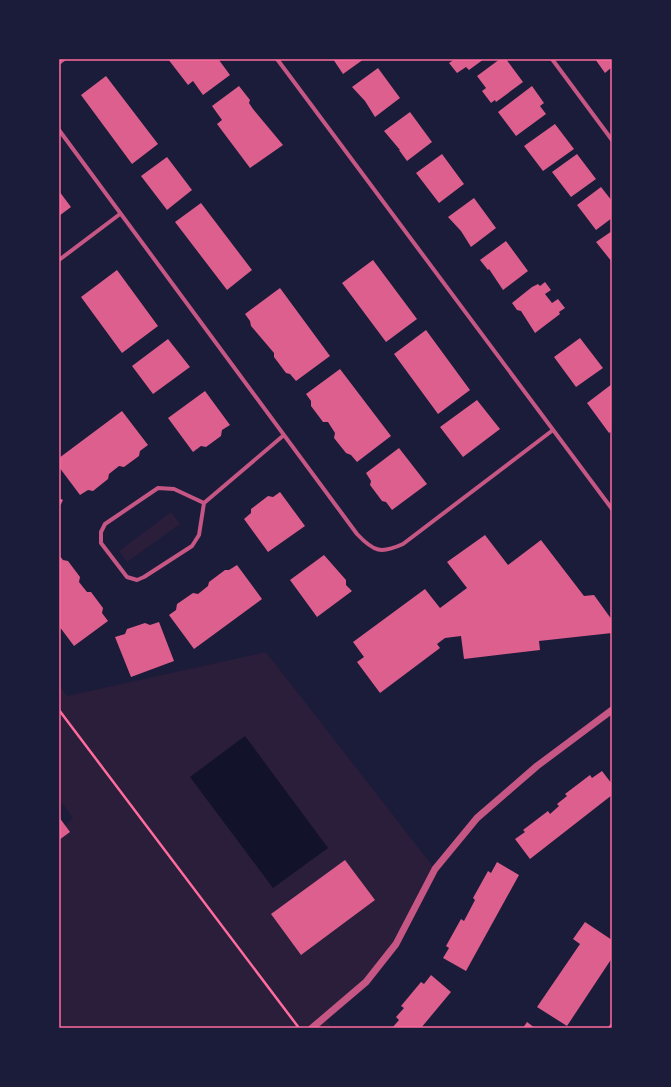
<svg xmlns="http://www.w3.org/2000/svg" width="671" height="1087" viewBox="0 0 671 1087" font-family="Commissioner,sans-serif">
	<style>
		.green { fill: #2a1e3b }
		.water { fill: #12122b }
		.building { fill: #dd5f8e }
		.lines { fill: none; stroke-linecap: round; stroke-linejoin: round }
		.path { stroke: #ff6b9d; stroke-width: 2.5 }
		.minor { stroke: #c65784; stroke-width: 4 }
		.tertiary { stroke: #c65784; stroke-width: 7 }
		.neatline { fill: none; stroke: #ff6b9d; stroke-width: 1.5 }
	</style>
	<rect width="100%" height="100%" fill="#1b1b3a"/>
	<path class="green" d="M171 512 180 524 127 562 119 551Z
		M266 652 435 869 396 944 366 982 325 1017 332 1028H59V831L73 818 59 799V685L67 696Z"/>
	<path class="water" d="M245 736 328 848 273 888 190 777Z"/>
	<path class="building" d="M168 59H216L219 60 230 75 203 95 193 81 188 85Z
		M333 59H364L343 74Z
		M455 59H484L469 70 466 67 457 73 449 63Z
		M500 59H506L523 82 496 102 495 100 491 103 482 91 486 88 477 76Z
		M595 59H612V67L605 73Z
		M378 68 400 98 375 117 365 101 352 87Z
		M106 76 158 144 132 164 81 95Z
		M239 86 250 100 249 103 253 109 283 145 250 168 217 124 222 120 212 106Z
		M532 86 544 103 540 106 546 114 516 136 498 112Z
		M410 112 432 142 407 161 399 150H400L384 131Z
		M555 124 574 149 543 171 524 146Z
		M442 154 464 184 439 203 416 173Z
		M577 154 596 179 571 197 552 172Z
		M167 157 192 190 167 210 141 176Z
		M601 187 612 201V218L596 230 577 205Z
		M59 191 71 207 59 216Z
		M474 198 496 228 471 247 461 231 448 217Z
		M201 203 252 270 227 290 175 222Z
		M612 231V262L596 242Z
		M506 241 528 271 503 290 489 269 488 270 480 260Z
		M373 260 417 319 386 342 342 283Z
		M117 270 158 326 122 353 81 297Z
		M545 282 551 290 545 294 552 303 558 299 565 308 559 312 560 314 535 333 521 311 517 310 512 303 532 287 538 284 540 286Z
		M280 288 330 356 296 381 290 374 286 373 274 357V353L251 326 250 321 245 314Z
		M426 330 470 390 438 414 394 354Z
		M580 338 603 368 576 387 554 357Z
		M168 339 190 367 153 394 132 366Z
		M340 369 391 436 357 462 351 455 346 453 334 438 335 433 328 422H323L311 406V401L306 394Z
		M612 384V431L609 433 587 403Z
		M205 391 230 425 222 430 221 436 206 447 201 446 193 452 168 418Z
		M477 400 500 429 463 457 440 427Z
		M122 411 148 445 140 451 139 456 124 467 119 466 109 474 108 479 93 491 88 490 80 495 59 467V458Z
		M399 448 427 484 392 510 386 502 382 501 370 485 371 481 366 473Z
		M280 492 305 526 268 552 244 519 251 513V509L268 496 273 497Z
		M59 498 63 500 59 508Z
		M485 535 508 565 541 540 584 596 594 595 612 620V633L539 641 540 650 464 659 461 636 445 638 437 644 440 648 380 693 357 662 364 657 353 642 425 589 440 608 467 588 447 562Z
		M59 555 63 560 68 561 80 577 79 582 87 592H91L103 608 102 613 108 621 74 646 59 626Z
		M324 555 346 580V585L352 591 317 617 290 580Z
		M237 565 262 599 194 649 169 615 176 610 177 604 193 593 198 594 208 586 209 582 225 570H229Z
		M159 622 174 661 131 677 115 637 125 634 127 629 145 623 150 625Z
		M602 771 612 784V795L530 859 515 839 525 832 523 830 548 811 550 814 559 806 557 804 567 796 565 794 590 775 592 778Z
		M59 817 70 832 59 840Z
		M345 860 375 900 301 955 271 914Z
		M497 862 519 875 466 971 443 958 449 948 446 946 461 919 464 921 475 900 473 898 488 871 491 873Z
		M585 922 612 940V958L567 1026 537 1007 580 944 573 939Z
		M431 975 451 992 421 1028H392L399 1020 396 1017 404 1008 401 1006 421 982 424 984Z
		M527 1022 535 1028H523Z"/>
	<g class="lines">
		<path class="path" d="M59 710 299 1028"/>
		<path class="minor" d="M277 59 612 509
			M552 59 612 140
			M59 63 64 59
			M59 130 357 534C374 552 381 554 403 544L553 430
			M59 260 120 214
			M204 503 174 489 158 488 105 524 101 532V543L127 577 137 580 144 577 192 546 199 535 204 503 284 435
			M610 1028 612 1025"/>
		<path class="tertiary" d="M312 1028 366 982 396 944 435 869 477 818 537 766 612 710"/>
	</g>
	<rect width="671" height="1087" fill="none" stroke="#1b1b3a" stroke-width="120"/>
	<rect x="60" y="60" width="551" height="967" class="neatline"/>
</svg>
